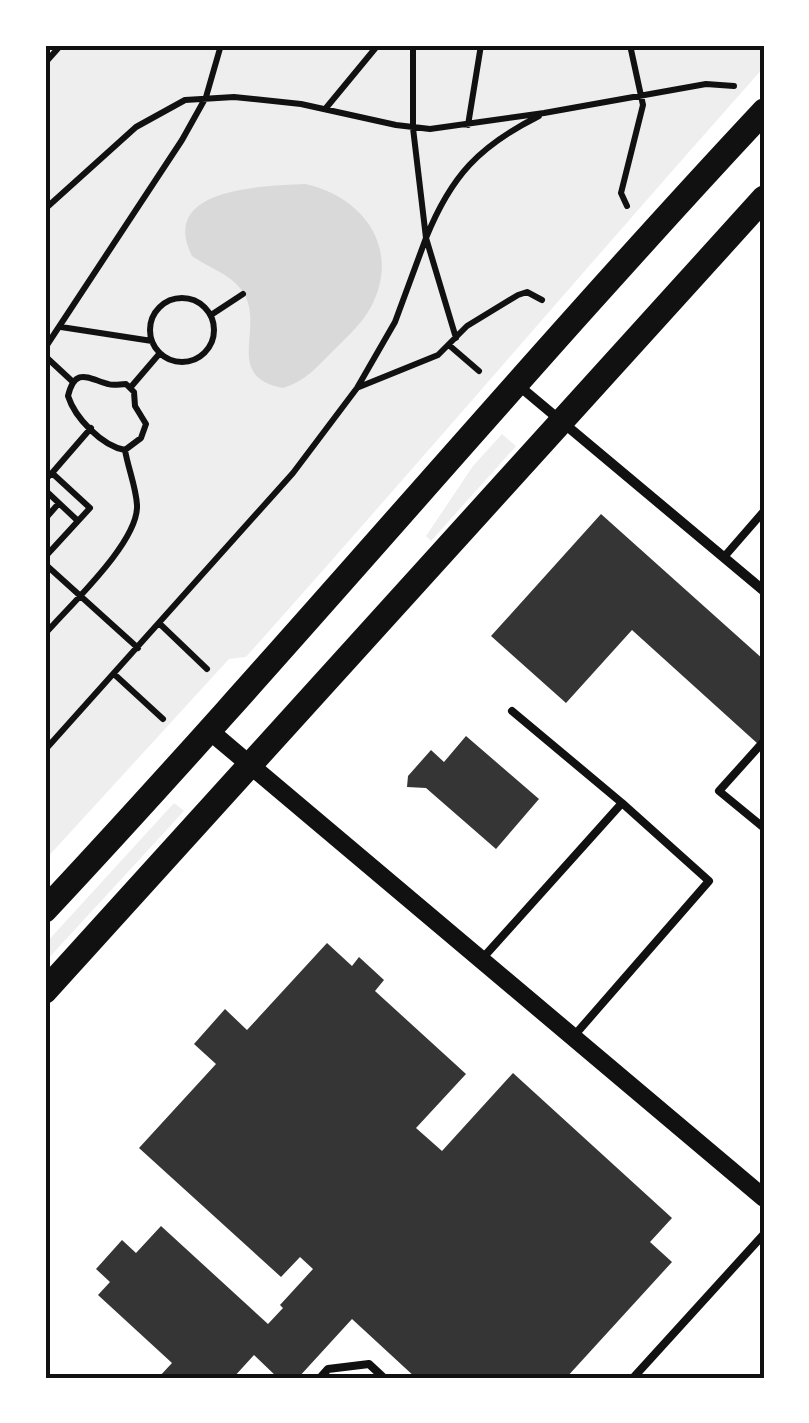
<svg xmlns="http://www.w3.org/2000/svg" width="809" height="1423" viewBox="0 0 809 1423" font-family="'Noto Sans',sans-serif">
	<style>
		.green { fill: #eee }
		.water { fill: #d9d9d9 }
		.building { fill: #353535 }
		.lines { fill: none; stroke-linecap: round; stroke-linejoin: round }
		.path { stroke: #111; stroke-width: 6 }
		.service { stroke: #111; stroke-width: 8 }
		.minor { stroke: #111; stroke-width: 10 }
		.tertiary { stroke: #111; stroke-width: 18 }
		.primary { stroke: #111; stroke-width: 25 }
		.neatline { fill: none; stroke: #111; stroke-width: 4 }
	</style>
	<rect width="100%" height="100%" fill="#fff"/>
	<path class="green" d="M45 45H764V67C590 263 420 462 246 657L229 659 45 860Z
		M502 434 516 446 431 541 426 536 473 466Z
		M174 803 184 811 45 962V944Z"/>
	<path class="water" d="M305 184C362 196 401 247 372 305 363 323 346 338 332 352 317 367 304 382 283 388 222 376 266 328 243 292 231 274 209 268 192 256 158 188 261 186 305 184Z"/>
	<path class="building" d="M601 514 764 660V737L758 744 632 630 566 703 491 636Z
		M466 736 539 799 496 849 426 788 407 787 408 776 431 750 444 762Z
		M327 943 352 966 359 957 384 980 375 991 466 1074 416 1128 442 1151 513 1073 672 1218 650 1242 672 1262 566 1378H416L352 1319 298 1378H278L254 1355 233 1378H158L172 1363 98 1295 110 1282 96 1269 122 1240 136 1253 161 1226 268 1324 283 1308 280 1305 313 1269 300 1257 281 1277 139 1148 216 1064 194 1044 225 1009 247 1030Z"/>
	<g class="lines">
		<path class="path" d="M45 63 61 45
			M326 108 378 45
			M468 125 481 45
			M627 206 621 193 643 105 630 45
			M45 209 136 127 185 100 234 97 301 104 396 125 430 129 544 113 706 84 734 86
			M150 330a32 32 0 1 1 64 0a32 32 0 1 1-64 0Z
			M211 315 243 294
			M61 327 152 341
			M456 338 426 238C451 176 479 146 539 116
			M450 346 479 371
			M45 348 182 140 206 97 221 45
			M45 356 73 382
			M359 387 438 355 467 326 518 295 527 292 542 300
			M130 388 160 353
			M52 473 91 428
			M45 480 52 473 90 508 45 557
			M45 490 78 521
			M45 519 59 503
			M45 564 138 648
			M160 624 207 669
			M45 634C69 606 139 542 137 505 136 487 128 468 125 450L141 438 146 424 135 406 134 392 126 384C120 384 114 386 108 384 89 379 75 366 68 396 75 418 102 446 125 450
			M114 674 163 719
			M45 750 293 473 357 388 395 322 426 238 413 128V45"/>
		<path class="service" d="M724 557 764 511
			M512 711 622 803
			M764 741 719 791 764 828
			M481 960 622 803 709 881 573 1037
			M320 1378 328 1369 369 1364 384 1378
			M633 1378 764 1234"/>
		<path class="minor" d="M518 385 764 591"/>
		<path class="tertiary" d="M211 732 764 1198"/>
		<path class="primary" d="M45 910C290 648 519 373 764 111
			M45 991 764 198"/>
	</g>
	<rect width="809" height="1423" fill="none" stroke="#ffffff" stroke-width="95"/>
	<rect x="48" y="48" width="714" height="1328" class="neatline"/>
</svg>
